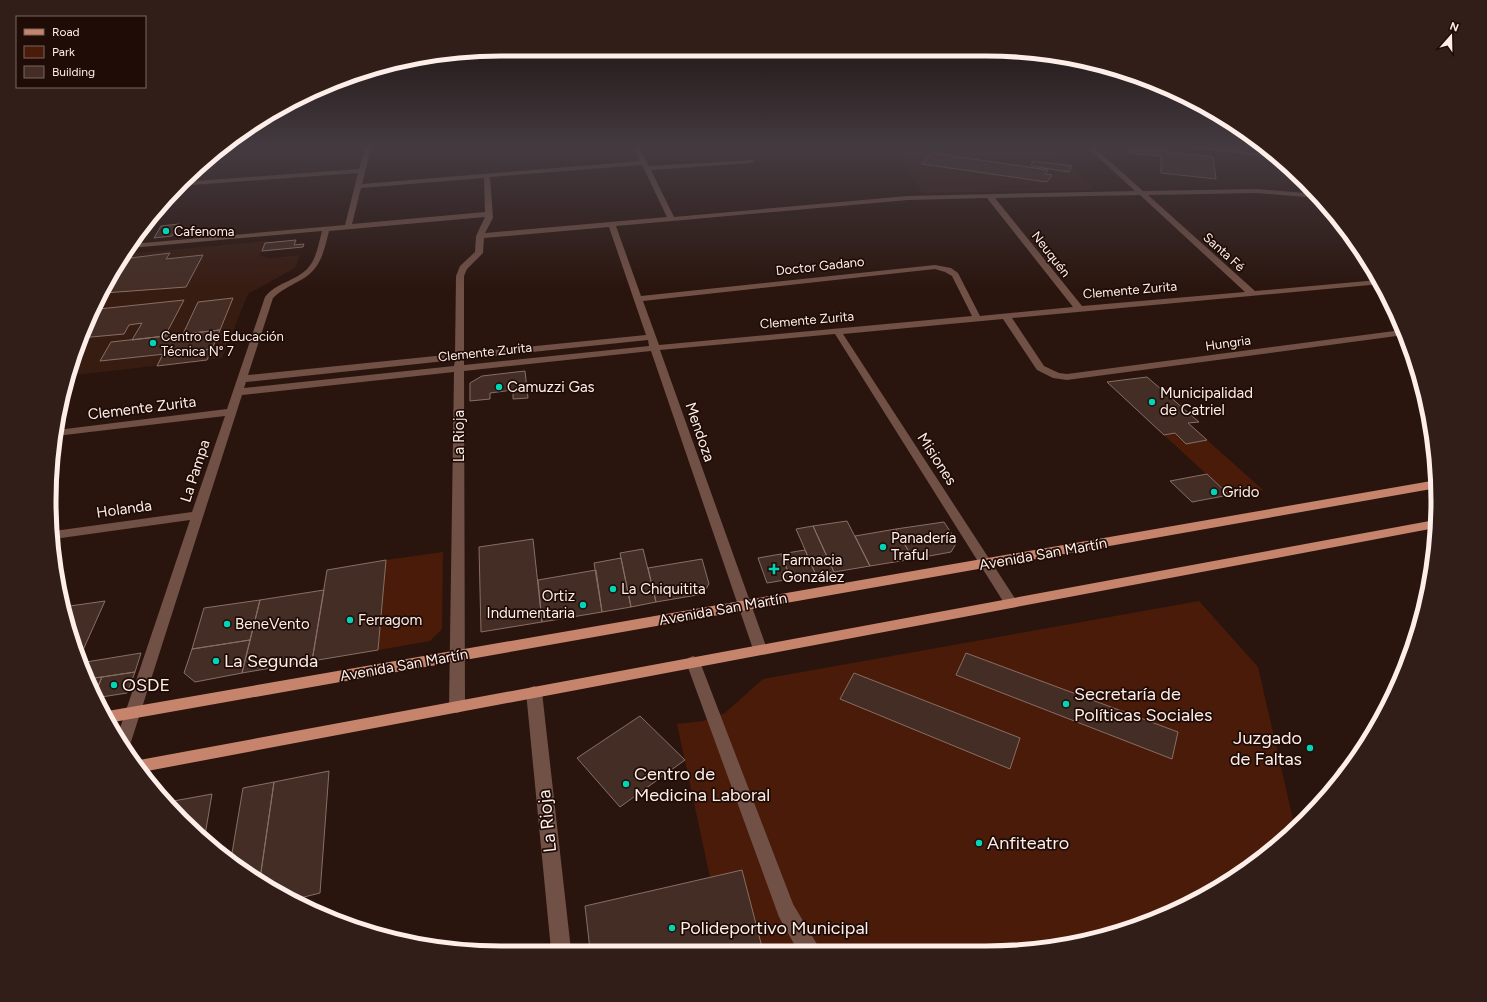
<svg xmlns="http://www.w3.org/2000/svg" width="1487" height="1002" viewBox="0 0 1487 1002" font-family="Figtree,sans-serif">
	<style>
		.built { fill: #371c12 }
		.green { fill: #4a1b08 }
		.building { fill: #442d25; stroke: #886e65 }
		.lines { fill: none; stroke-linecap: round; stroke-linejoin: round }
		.minor { fill: #715045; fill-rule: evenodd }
		.major { fill: #c7846d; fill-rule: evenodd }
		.poi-dot { fill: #00d5b7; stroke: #200c06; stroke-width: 1.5 }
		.labels { text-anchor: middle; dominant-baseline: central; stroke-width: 3.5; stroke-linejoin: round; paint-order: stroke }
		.far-poi-label { font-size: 13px; fill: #fdeee9; stroke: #200c06; text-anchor: start }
		.far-street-label { font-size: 13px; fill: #fdeee9; stroke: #200c06 }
		.poi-label { font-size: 15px; fill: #fdeee9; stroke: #200c06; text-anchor: start }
		.street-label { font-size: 15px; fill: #fdeee9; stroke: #200c06 }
		.near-poi-label { font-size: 18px; fill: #fdeee9; stroke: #200c06; text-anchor: start }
		.near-street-label { font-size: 18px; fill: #fdeee9; stroke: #200c06 }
		.rim { fill: none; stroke: #fdeee9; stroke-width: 5 }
	</style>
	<rect width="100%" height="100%" fill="#2a150e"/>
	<path class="built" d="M892 148H1052L1096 190 922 193Z
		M266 241 260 256 270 258 300 255 295 268 248 294 222 358 67 376 83 328 126 254Z"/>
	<path class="green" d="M1175 433 1186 444 1207 440 1263 490 1229 495 1164 435Z
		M443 552 442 629 430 641 378 650 386 560Z
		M1199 601 1258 667 1295 828 1261 860 1186 906 1103 938 1015 952 763 951 742 870 710 877 677 724 703 721 725 713 763 679Z"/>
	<path class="building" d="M1130 148 1213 157 1216 179 1161 173V156L1130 153Z
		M932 153 1048 170 1045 174 1052 175 1047 182 922 164Z
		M1033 161 1072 166 1069 172 1031 166Z
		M179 224 172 236 154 238 161 226Z
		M296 240 294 245 304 244 303 247 262 251 265 243Z
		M170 253 166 259 203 255 186 287 104 293 123 259Z
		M233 298 220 330 183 334 198 302Z
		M184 300 165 336 132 340 142 323 129 325 124 334 80 338 99 309Z
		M94 309H99L90 322 87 323Z
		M220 330 212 349 100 361 111 342Z
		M212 349 207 360 157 366 163 354Z
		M525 371 528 398 513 399V390L490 393V399L470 401V383L482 376Z
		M1147 377 1199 422 1188 423 1207 440 1186 444 1175 433 1164 435 1107 382Z
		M1207 474 1229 495 1192 502 1170 481Z
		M847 521 870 566 834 572 813 526Z
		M944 522 957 542 951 552 913 559 896 529Z
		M813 526 834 572 816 575 796 529Z
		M896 529 913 559 870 566 855 536Z
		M533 539 542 622 481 632 479 547Z
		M643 549 656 602 631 607 620 553Z
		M805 550 816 575 791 579 781 554Z
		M781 554 791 579 767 583 758 558Z
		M621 558 631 607 602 612 594 563Z
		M702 559 709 584 703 594 656 602 648 568Z
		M386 560 378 650 312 661 327 570Z
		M596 570 602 612 542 622 538 580Z
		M324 590 312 661 242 673 260 600Z
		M260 600 250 640 192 649 204 608Z
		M105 601 79 659 63 607Z
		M250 640 242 673 195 682 184 673 192 649Z
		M141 653 135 672 102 677 86 679 80 663Z
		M966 653 1178 732 1172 759 956 675Z
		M135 672 127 693 95 698 94 696 102 677Z
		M854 673 1020 738 1010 769 840 699Z
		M102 677 94 696 86 679Z
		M640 716 685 760 620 807 577 758Z
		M329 771 320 893 292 900 260 879 274 782Z
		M274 782 260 879 231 859 243 788Z
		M212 794 204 841 167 805 168 802Z
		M742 870 763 951 590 950 585 906Z"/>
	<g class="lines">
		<path class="minor" d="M365 148H371L362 184 640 161 634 148H640L649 166 753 160 754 161 751 163 651 170 674 217 908 196 1135 191 1088 148H1095L1143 191 1257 189 1315 194 1318 198 1257 193 1148 195 1255 291 1378 280 1381 284 1012 318 1044 366 1059 373 1067 374 1402 330 1404 335 1067 380 1053 378 1037 370 1003 319 843 334 1016 600 1018 603 1016 606 1011 608 1006 606 835 334 660 350 767 649 765 653 760 654 755 653 753 649 651 351 464 371 465 707 462 711 457 713 452 711 449 707 454 372 242 395 130 745 126 750 117 737 190 520 54 539V531L192 512 225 416 56 436 57 430 227 409 265 297C277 281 300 281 311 264 317 255 319 242 322 231L130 248 132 244 345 225 358 173 178 186 181 182 359 169ZM642 165 667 217 485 233 493 218 490 177ZM484 178 485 212 352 224 361 188ZM1140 195 1245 292 1082 306 995 198ZM987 198 1073 307 980 316 958 273 951 268 935 265 641 296 616 226 908 200ZM485 217 476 236 475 252 460 266 456 276 455 354 248 375 273 298C281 290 290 286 299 281 320 271 324 252 329 231ZM609 227 646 335 464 353V276L467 269 483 253 484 238ZM935 269 945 272 952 276 972 316 659 345 643 301ZM648 340 649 346 464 365V359ZM455 360 454 366 244 388 246 382Z
			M1191 148H1214L1274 155 1279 158Z
			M693 656 698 658 700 662 793 904 821 951H798L779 917 686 662 688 658Z
			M534 686 539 688 542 692 571 950H551L526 692 529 688Z
			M1345 766 1349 767 1340 779 1338 778 1336 773 1338 768Z"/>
		<path class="major" d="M1437 480V488L108 723 102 712Z
			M1435 520V528L142 772 134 761Z"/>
	</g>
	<linearGradient id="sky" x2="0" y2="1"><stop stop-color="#170c08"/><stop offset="0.51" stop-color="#443b41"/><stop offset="1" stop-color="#443b41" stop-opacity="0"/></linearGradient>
	<rect width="1487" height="289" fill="url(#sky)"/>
	<g class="poi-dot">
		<circle cx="166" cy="231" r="4"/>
		<circle cx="153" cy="343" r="4"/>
		<circle cx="499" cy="387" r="4"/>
		<circle cx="1152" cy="402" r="4"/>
		<circle cx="1214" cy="492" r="4"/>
		<circle cx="883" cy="547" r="4"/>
		<path d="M772 563h4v4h4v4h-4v4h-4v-4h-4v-4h4z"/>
		<circle cx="613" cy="589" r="4"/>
		<circle cx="583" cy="605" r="4"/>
		<circle cx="350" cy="620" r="4"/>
		<circle cx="227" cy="624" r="4"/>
		<circle cx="216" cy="661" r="4"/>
		<circle cx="114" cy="685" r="4"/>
		<circle cx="1066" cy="704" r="4"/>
		<circle cx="1310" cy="748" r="4"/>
		<circle cx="626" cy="784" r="4"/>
		<circle cx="979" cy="843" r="4"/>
		<circle cx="672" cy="928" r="4"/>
	</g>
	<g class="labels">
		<g class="far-poi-label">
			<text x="174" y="231">Cafenoma</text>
			<text x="161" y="336">Centro de Educación<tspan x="161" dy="15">Técnica N° 7</tspan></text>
		</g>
		<g class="far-street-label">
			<text transform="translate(1224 252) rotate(42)">Santa Fé</text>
			<text transform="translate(1051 254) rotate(52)">Neuquén</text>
			<text transform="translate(820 266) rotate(-6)">Doctor Gadano</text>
			<text transform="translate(1130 290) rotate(-5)">Clemente Zurita</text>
			<text transform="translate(807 320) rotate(-5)">Clemente Zurita</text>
			<text transform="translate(1228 343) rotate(-8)">Hungria</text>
			<text transform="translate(485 352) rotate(-6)">Clemente Zurita</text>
		</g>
		<g class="poi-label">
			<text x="507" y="387">Camuzzi Gas</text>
			<text x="1160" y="393">Municipalidad<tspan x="1160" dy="17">de Catriel</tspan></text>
			<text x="1222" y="492">Grido</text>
			<text x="891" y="538">Panadería<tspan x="891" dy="17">Traful</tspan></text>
			<text x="782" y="560">Farmacia<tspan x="782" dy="17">González</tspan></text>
			<text x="621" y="589">La Chiquitita</text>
			<text x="575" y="596" text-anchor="end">Ortiz<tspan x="575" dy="17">Indumentaria</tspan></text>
			<text x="358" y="620">Ferragom</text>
			<text x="235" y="624">BeneVento</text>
		</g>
		<g class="street-label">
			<text transform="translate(142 408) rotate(-7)">Clemente Zurita</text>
			<text transform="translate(700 432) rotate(71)">Mendoza</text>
			<text transform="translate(459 436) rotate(-90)">La Rioja</text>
			<text transform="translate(937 459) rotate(57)">Misiones</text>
			<text transform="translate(195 471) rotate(-72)">La Pampa</text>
			<text transform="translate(124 509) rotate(-8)">Holanda</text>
			<text transform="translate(1043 554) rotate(-10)">Avenida San Martín</text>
			<text transform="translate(723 609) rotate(-10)">Avenida San Martín</text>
			<text transform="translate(404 665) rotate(-10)">Avenida San Martín</text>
		</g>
		<g class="near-poi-label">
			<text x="224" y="661">La Segunda</text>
			<text x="122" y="685">OSDE</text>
			<text x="1074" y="694">Secretaría de<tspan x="1074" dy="21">Políticas Sociales</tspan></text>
			<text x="1302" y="738" text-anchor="end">Juzgado<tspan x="1302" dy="21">de Faltas</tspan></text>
			<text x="634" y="774">Centro de<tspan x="634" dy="21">Medicina Laboral</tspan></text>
			<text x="987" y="843">Anfiteatro</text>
			<text x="680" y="928">Polideportivo Municipal</text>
		</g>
		<g class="near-street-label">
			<text transform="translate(547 821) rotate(-96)">La Rioja</text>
		</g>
	</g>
	<path d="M0 0H1487V1002H0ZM501 56H986A445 445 0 0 1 1431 501V501A445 445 0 0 1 986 946H501A445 445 0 0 1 56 501V501A445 445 0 0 1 501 56Z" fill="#321e18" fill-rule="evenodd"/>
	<path class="rim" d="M501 56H986A445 445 0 0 1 1431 501V501A445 445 0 0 1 986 946H501A445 445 0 0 1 56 501V501A445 445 0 0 1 501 56Z"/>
	<rect x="16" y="16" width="130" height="72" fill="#200c06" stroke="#786661"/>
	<rect x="24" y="29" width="20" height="6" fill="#c7846d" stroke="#786661"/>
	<text x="52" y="36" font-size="12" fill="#fdeee9">Road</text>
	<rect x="24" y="46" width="20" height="12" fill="#4a1b08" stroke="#786661"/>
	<text x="52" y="56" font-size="12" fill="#fdeee9">Park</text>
	<rect x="24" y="66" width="20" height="12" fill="#442d25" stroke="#786661"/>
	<text x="52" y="76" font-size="12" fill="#fdeee9">Building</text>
	<g transform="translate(1451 36) rotate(20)" stroke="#200c06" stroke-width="3" paint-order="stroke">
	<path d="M0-3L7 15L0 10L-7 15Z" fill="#fdeee9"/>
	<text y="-6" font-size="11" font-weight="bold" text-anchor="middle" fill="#fdeee9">N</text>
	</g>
</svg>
